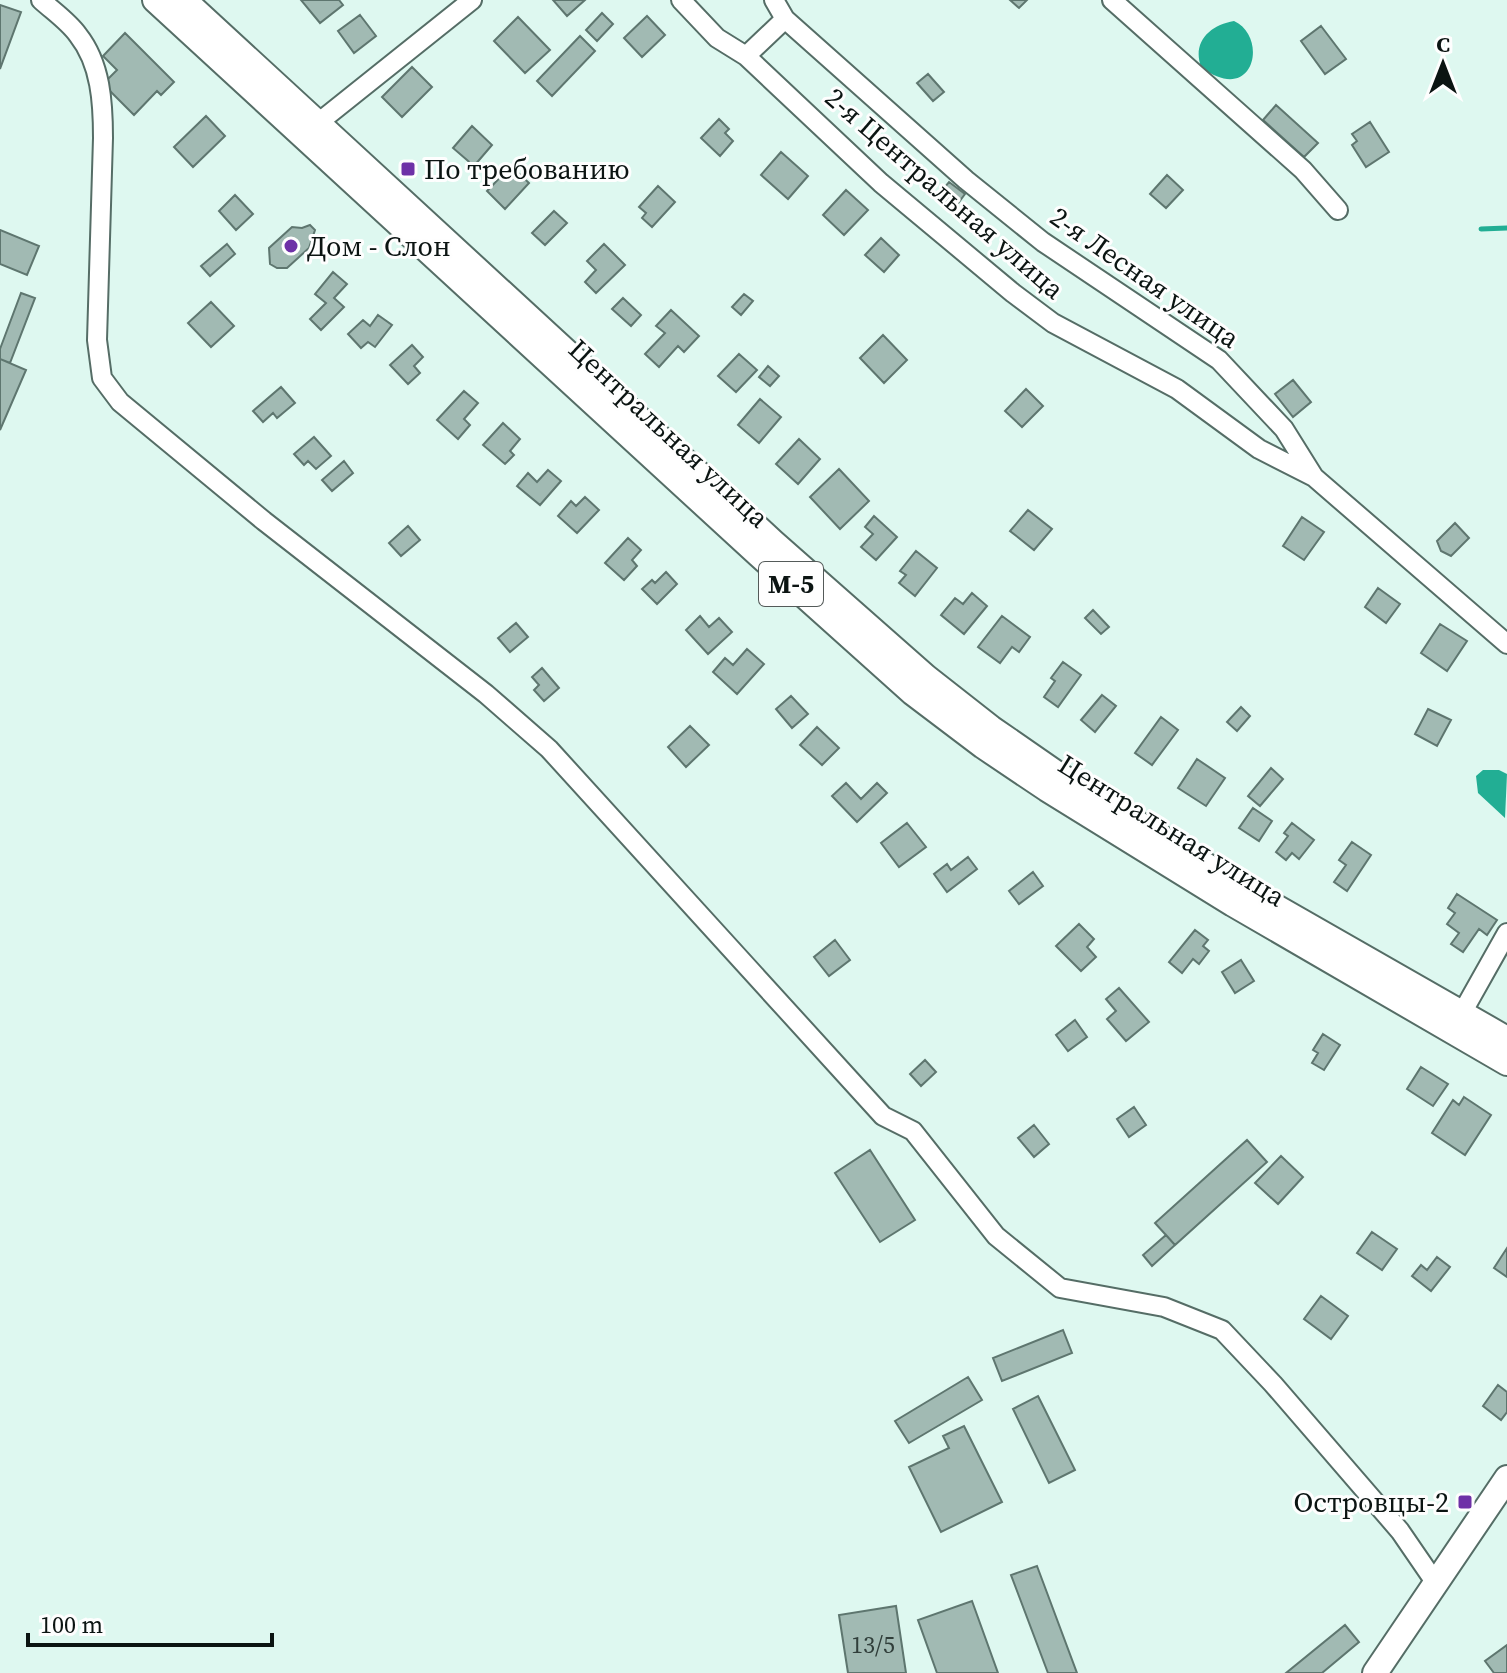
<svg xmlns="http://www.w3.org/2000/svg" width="1507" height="1673" viewBox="0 0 1507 1673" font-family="'Source Serif 4',serif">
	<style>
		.water { fill: #22ae94 }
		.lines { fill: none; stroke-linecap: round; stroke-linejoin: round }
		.stream { stroke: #22ae94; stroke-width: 5 }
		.building { fill: #a1bab3; stroke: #5e766f; stroke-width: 2 }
		.minor-casing { stroke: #556d66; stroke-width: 22 }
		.major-casing { stroke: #556d66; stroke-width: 28 }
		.minor { stroke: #fff; stroke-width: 18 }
		.major { stroke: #fff; stroke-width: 24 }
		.poi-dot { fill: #6e31a7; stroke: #fefefe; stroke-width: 3 }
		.labels { text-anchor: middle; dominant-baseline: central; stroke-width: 6; stroke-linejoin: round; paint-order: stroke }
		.number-label { font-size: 24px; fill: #303e3a }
		.shield { fill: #fefefe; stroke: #545a59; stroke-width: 2 }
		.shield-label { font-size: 26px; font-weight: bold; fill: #0b1412 }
		.poi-label { font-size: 28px; fill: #0b1412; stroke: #fefefe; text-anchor: start }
		.street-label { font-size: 28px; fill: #0b1412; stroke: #fefefe }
	</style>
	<rect width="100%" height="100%" fill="#def8f0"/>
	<path class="water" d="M1234 21C1269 37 1254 107 1201 67 1192 42 1210 25 1234 21Z
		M1483 770H1499L1507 774 1505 818 1478 793 1476 776Z"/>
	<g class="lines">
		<path class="stream" d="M1481 229 1507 228"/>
	</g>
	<path class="building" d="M301 0H339L343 5 320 23Z
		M553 0H585L567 16Z
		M1010 0H1027L1019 8Z
		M0 5 21 12 0 69Z
		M602 13 613 24 597 41 586 30Z
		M360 15 376 36 354 53 338 31Z
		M647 16 665 35 642 57 624 38Z
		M518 17 550 50 525 73 494 41Z
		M1321 26 1346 59 1325 74 1301 41Z
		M125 33 174 82 161 95 157 91 134 115 103 84 117 70 103 56Z
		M580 36 595 51 552 96 537 81Z
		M412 67 432 87 402 117 382 97Z
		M928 74 944 92 933 101 917 83Z
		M1276 105 1318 143 1304 157 1263 120Z
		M206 116 225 136 193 167 174 147Z
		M719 119 729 129 725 133 733 141 720 156 701 138Z
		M1370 122 1389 152 1366 167 1352 145 1357 141 1352 134Z
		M472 126 492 145 474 166 453 148Z
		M781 152 808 176 788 199 761 175Z
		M511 166 529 183 505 209 487 191Z
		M1167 175 1183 190 1166 208 1150 194Z
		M949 182 965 194 956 206 951 202 944 206 942 201 944 198 939 194Z
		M658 186 675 202 652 227 642 218 646 213 639 207Z
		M846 190 868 210 844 235 823 215Z
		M235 195 253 214 236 230 219 211Z
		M554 211 567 223 545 245 532 233Z
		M310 225 315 230 309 248 287 268H277L270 264 269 248 292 227 302 228Z
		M0 230 39 246 27 275 0 264Z
		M881 238 899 255 884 272 865 255Z
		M227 244 235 254 210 276 201 266Z
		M604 244 625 265 596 293 585 282 596 270 587 261Z
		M333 272 347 284 334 298 344 307 321 330 310 319 326 303 315 294Z
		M21 293 35 298 10 363 0 359V349Z
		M744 294 753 301 741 315 732 307Z
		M623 298 641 315 631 326 612 309Z
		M211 302 234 326 211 347 188 323Z
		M671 310 699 336 684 352 678 346 659 367 645 354 665 333 656 326Z
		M378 315 392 325 375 347 368 342 361 348 348 334 363 320 370 326Z
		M883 335 907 360 884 383 860 358Z
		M412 345 423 357 414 366 420 373 408 384 390 365Z
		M739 354 757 370 736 392 718 376Z
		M0 359 26 370 0 430Z
		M768 366 779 376 770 386 759 377Z
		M1293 380 1311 402 1293 417 1275 394Z
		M281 387 295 403 277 418 273 413 263 422 253 411Z
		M1026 389 1043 406 1022 427 1005 411Z
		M464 391 478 403 464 419 470 425 458 439 437 420Z
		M760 399 781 417 759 443 738 425Z
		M503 423 520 439 510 451 514 455 505 464 483 445Z
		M314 437 331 456 316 469 308 461 304 465 294 454Z
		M799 439 820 459 798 484 776 464Z
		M344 461 353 473 332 491 322 480Z
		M839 469 869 501 840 529 810 497Z
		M548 470 561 481 540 505 517 486 528 473 537 482Z
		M585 497 599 510 577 533 558 516 571 501 576 506Z
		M1028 510 1052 529 1034 550 1010 531Z
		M874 516 897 537 876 560 861 547 873 534 865 527Z
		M1302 517 1324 532 1304 560 1283 546Z
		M1455 523 1469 538 1451 556 1441 551 1437 541Z
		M408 526 420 540 401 556 389 543Z
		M628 538 641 550 632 560 637 566 624 580 605 563Z
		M916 551 937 568 915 596 899 583 906 575 900 571Z
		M666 572 677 584 657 604 642 589 652 580 655 583Z
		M1378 588 1400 604 1386 623 1365 607Z
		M972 593 987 606 964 634 941 615 955 598 963 604Z
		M1093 610 1109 627 1101 634 1085 618Z
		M700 616 709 627 719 618 732 632 708 654 686 630Z
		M1002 616 1030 637 1019 652 1012 647 1000 663 978 647Z
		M516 623 528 637 510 652 498 638Z
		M1440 624 1467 641 1447 671 1421 653Z
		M747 649 764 664 737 694 713 672 725 658 733 665Z
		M1063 662 1081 675 1058 707 1044 697 1055 681 1051 678Z
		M542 668 559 688 544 701 534 690 539 685 532 677Z
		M1102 695 1116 706 1095 732 1081 720Z
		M791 696 808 714 792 728 776 709Z
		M1241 707 1250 716 1237 731 1227 722Z
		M1428 709 1451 720 1437 746 1415 734Z
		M1161 717 1178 730 1152 765 1135 753Z
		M690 726 709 745 686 767 668 747Z
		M817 727 839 748 822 765 800 745Z
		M1197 759 1225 778 1206 806 1178 788Z
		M1271 768 1283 779 1260 806 1248 796Z
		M846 783 861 799 877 783 887 793 857 822 832 796Z
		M1253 808 1272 821 1259 841 1239 828Z
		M907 823 926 847 899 867 881 843Z
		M1292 823 1314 840 1299 859 1292 853 1286 860 1276 852 1288 836 1284 833Z
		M1352 842 1371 855 1347 891 1334 882 1346 865 1339 860Z
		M968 857 977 869 947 892 934 874 947 864 951 870Z
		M1033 872 1043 886 1019 904 1009 891Z
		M1457 894 1497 920 1487 935 1479 929 1463 952 1451 944 1459 933 1447 924 1455 913 1448 908Z
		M1079 924 1094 939 1087 947 1096 957 1081 971 1056 946Z
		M1195 930 1208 940 1203 946 1209 951 1199 964 1193 959 1182 973 1169 962Z
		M835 940 850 960 829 976 814 957Z
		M1241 960 1254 981 1235 993 1222 972Z
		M1119 988 1149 1022 1126 1041 1107 1019 1116 1011 1106 999Z
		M1075 1020 1087 1037 1068 1051 1056 1035Z
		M1323 1034 1340 1045 1324 1070 1312 1063 1318 1053 1313 1050Z
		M925 1060 936 1072 921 1086 910 1074Z
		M1421 1067 1448 1084 1433 1106 1407 1089Z
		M1464 1097 1491 1115 1465 1155 1432 1133 1453 1100 1459 1105Z
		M1134 1107 1146 1125 1129 1137 1117 1119Z
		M1034 1125 1049 1144 1034 1157 1018 1138Z
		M1247 1140 1267 1162 1175 1245 1155 1223Z
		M870 1150 915 1220 880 1242 835 1173Z
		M1281 1156 1303 1177 1278 1204 1255 1183Z
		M1372 1232 1397 1249 1382 1270 1357 1253Z
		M1166 1235 1175 1245 1152 1266 1143 1255Z
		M1507 1248V1277L1494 1268Z
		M1437 1257 1450 1267 1431 1291 1412 1276 1421 1265 1427 1270Z
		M1321 1296 1348 1316 1331 1339 1304 1319Z
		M1063 1330 1072 1353 1002 1381 993 1358Z
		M968 1377 982 1400 909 1443 895 1421Z
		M1498 1385 1507 1392V1412L1501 1420 1483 1406Z
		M1038 1396 1075 1470 1049 1483 1013 1409Z
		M964 1426 1002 1502 941 1532 909 1467 949 1448 943 1436Z
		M1037 1566 1077 1673H1048L1011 1575Z
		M972 1601 998 1673H937L918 1620Z
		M896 1606 906 1673H848L839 1615Z
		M1345 1625 1359 1642 1322 1673H1286Z
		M1507 1645V1673H1494L1485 1661Z"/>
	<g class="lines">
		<g class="minor-casing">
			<path id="minor" d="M41 0C53 11 69 22 78 35 101 64 103 103 103 138L97 340 102 378 120 402 264 521 486 694 549 749 883 1116 913 1131 996 1236 1060 1288 1164 1307 1222 1330 1273 1384 1400 1531 1435 1582
				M681 0 717 38 746 56 881 183 1013 293 1053 323 1177 389 1259 449 1314 477
				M774 0 785 19 966 180 1043 242 1219 360 1284 429 1314 477 1507 644
				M1112 0 1303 170 1338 210
				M746 56 785 19
				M318 123 472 0
				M1462 1013 1507 933"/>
		</g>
		<g class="major-casing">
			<path id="major" d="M155 0 759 555 913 693 983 746 1047 789 1233 904 1507 1063
				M184 0 773 542 926 677 991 728 1056 773 1241 887 1507 1039
				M1375 1673 1507 1478"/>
		</g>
		<use href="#minor" class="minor"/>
		<use href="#major" class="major"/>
	</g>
	<g class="poi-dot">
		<rect x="400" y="161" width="16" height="16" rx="4"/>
		<circle cx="291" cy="246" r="8"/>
		<rect x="1457" y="1494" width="16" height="16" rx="4"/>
	</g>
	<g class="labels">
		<g class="number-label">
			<text x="873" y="1644">13/5</text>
		</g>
		<rect class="shield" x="759" y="562" width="64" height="44" rx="6"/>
		<g class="shield-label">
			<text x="791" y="584">М-5</text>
		</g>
		<g class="poi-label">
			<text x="424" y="169">По требованию</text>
			<text x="307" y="246">Дом - Слон</text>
			<text x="1449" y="1502" text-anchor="end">Островцы-2</text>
		</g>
		<g class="street-label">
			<text transform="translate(945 193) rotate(41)">2-я Центральная улица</text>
			<text transform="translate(1145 277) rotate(35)">2-я Лесная улица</text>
			<text transform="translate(669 433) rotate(43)">Центральная улица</text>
			<text transform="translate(1172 830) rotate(32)">Центральная улица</text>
		</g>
	</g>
	<g transform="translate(1443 64)" stroke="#fefefe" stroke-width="6" paint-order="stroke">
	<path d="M0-6L14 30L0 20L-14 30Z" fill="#0b1412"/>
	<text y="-12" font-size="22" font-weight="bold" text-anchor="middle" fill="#0b1412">С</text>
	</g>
	<path d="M28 1633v12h244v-12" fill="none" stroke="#0b1412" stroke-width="4"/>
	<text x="40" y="1633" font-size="24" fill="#0b1412" stroke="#fefefe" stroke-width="6" paint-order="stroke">100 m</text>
</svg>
